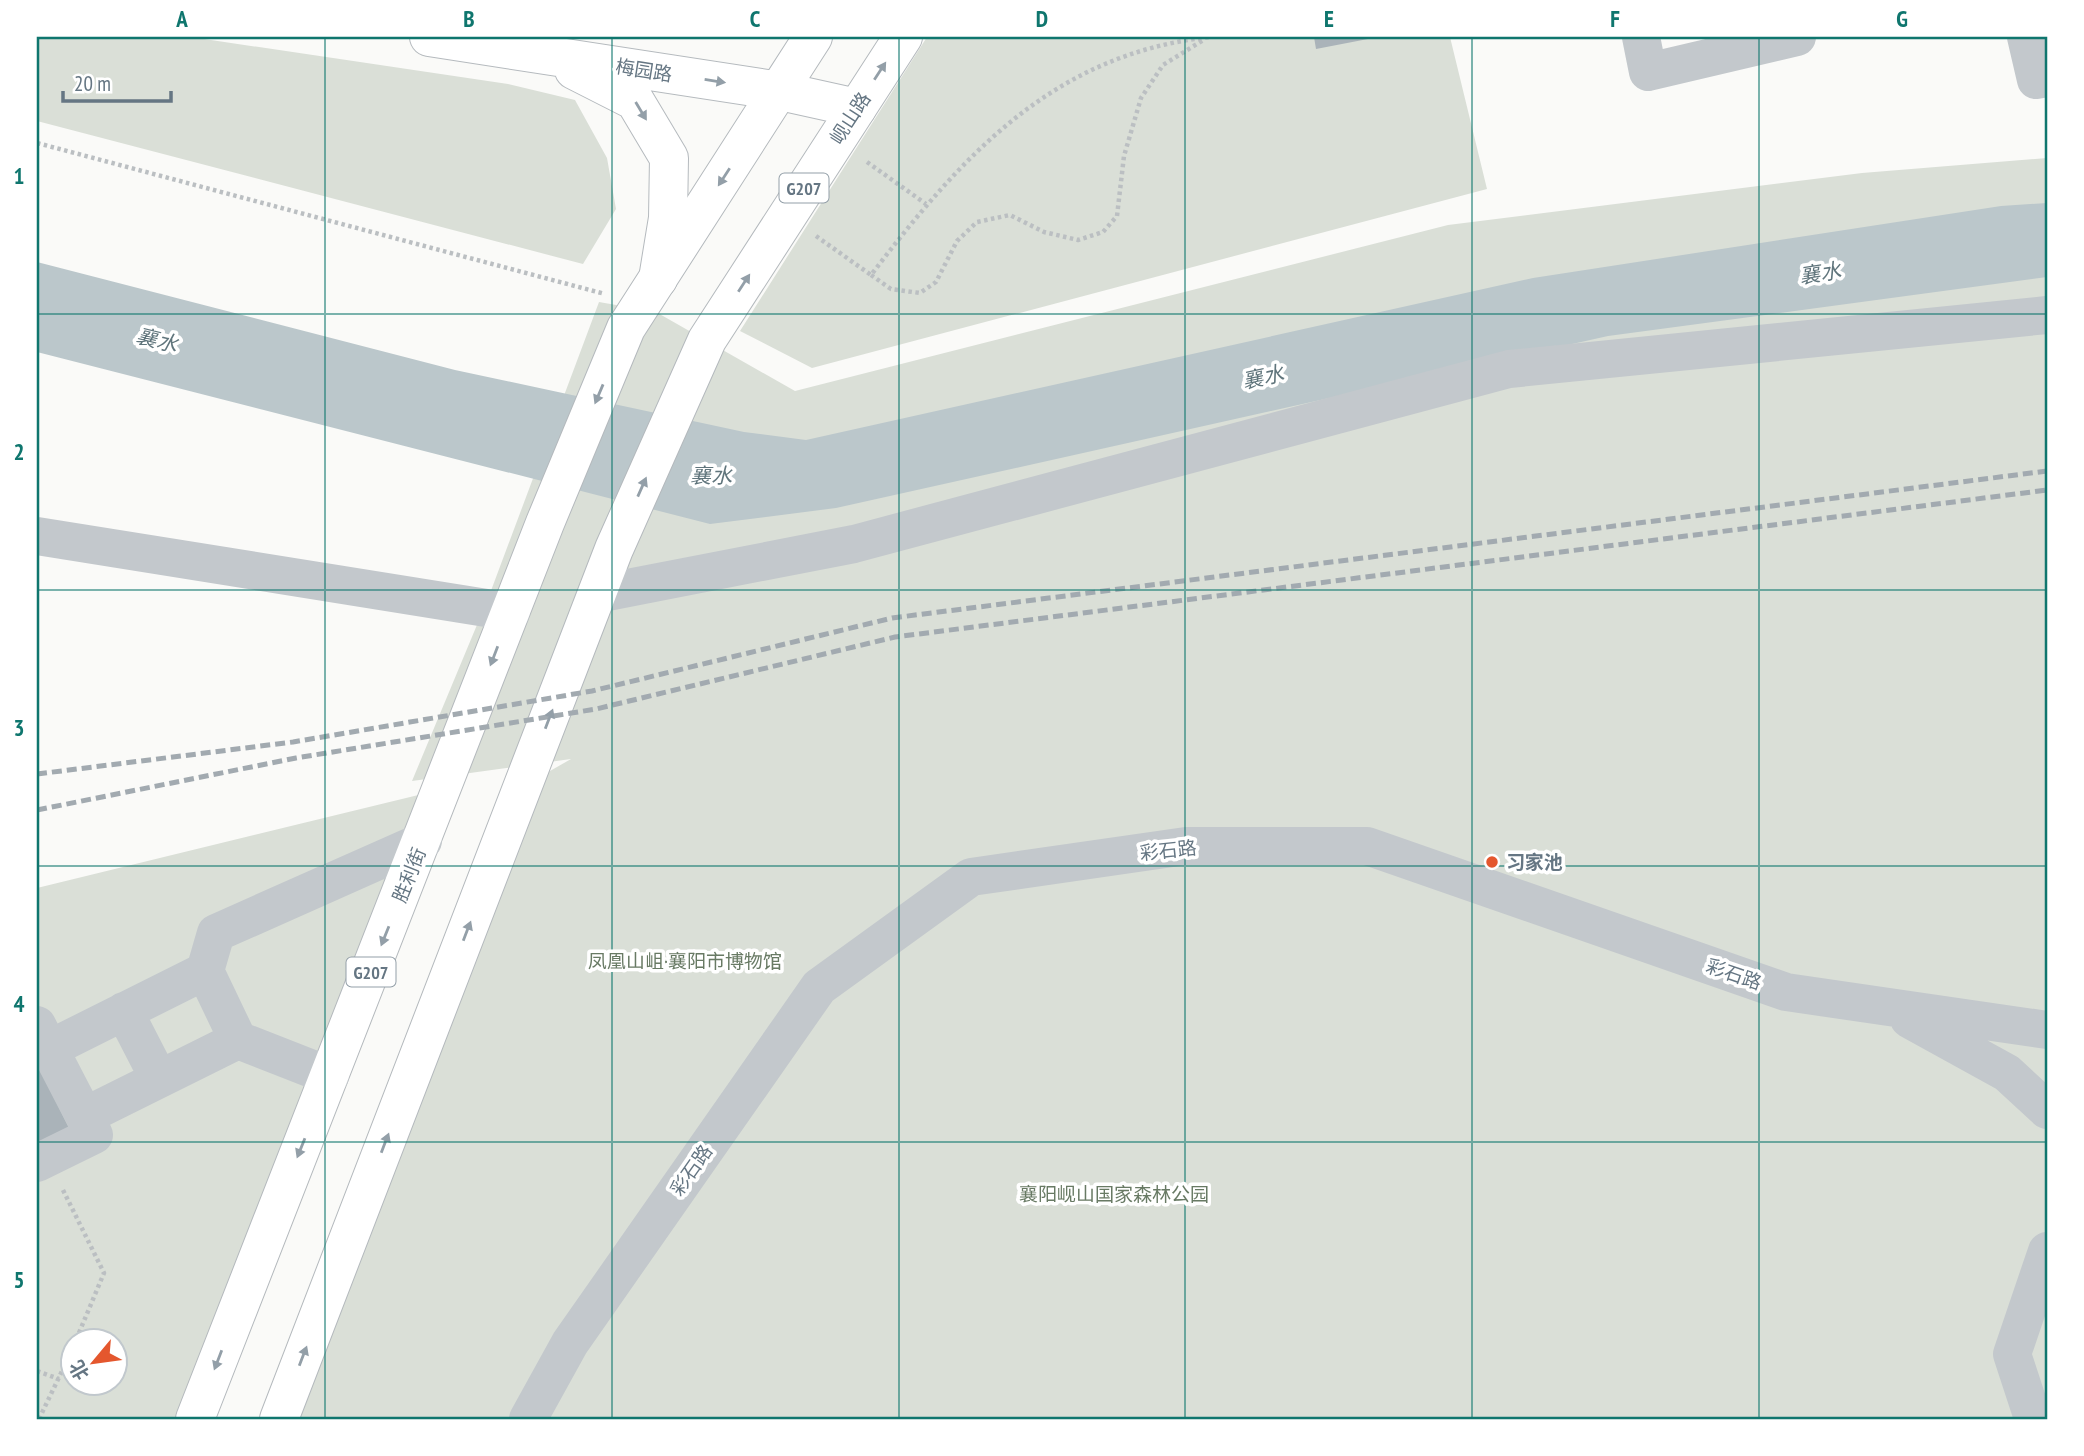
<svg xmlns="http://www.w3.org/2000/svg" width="2084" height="1456" viewBox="0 0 2084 1456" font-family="'PT Sans Narrow','Noto Sans SC',sans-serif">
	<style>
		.green { fill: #dadfd7; fill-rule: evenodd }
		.water { fill: #bbc7cb }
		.building { fill: #aab3b9 }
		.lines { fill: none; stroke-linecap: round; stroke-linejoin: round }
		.major-casing { stroke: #b5babe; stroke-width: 40 }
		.highway-casing { stroke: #b4b9bd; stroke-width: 40 }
		.path { stroke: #bbbfc2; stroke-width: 4.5; stroke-dasharray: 3.5 3.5; stroke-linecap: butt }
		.minor { stroke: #c3c8cc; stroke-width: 38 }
		.major { stroke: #fff; stroke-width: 38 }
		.highway { stroke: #fff; stroke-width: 38 }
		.rail { stroke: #a2aab0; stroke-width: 5; stroke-dasharray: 10 5; stroke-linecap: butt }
		.oneway { fill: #939fa8 }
		.grid { fill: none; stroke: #0f766e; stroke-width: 2; stroke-opacity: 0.55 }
		.poi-dot { fill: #e4572e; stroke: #fff; stroke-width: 2.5 }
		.labels { text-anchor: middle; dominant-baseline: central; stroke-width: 7; stroke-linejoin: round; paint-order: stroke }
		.shield { fill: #fff; stroke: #939fa8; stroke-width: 2 }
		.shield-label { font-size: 18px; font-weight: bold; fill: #657683 }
		.street-label { font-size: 19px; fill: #657683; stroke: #fff }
		.poi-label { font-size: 19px; font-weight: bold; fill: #657683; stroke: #fff; text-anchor: start }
		.park-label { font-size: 19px; fill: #687a64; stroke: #fff }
		.water-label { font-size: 21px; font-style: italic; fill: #60757c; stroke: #fff }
		.neatline { fill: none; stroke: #0f766e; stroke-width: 2.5 }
		.grid-label { font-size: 23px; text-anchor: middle; font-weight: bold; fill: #0f766e }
	</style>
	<rect width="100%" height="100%" fill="#fafaf8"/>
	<path class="green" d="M37 37H191L508 84 575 100 607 158 616 209 583 264 37 121Z
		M927 37H1450L1487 189 812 368 740 331Z
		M2047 158V1419H279L522 787 571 759 412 781 489 596 599 302 656 312 795 391 1448 225 1862 173Z
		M443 789 195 1419H37V888ZM74 1340H116V1382H74Z"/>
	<path class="water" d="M2047 203V277L1608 336 836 508 710 524 37 352V262L455 370 744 432 806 440 1533 278 2001 206Z"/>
	<path class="building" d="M1314 37H1373V38L1316 49Z
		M37 1063 73 1136 37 1154Z"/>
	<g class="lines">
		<g class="major-casing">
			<path id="major" d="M429 37 780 91 857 108
				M574 70 635 101 669 158 668 218 658 279"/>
		</g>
		<g class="highway-casing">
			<path id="highway" d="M195 1419 545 523 626 328 813 37
				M279 1419 614 549 707 340 903 37"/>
		</g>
		<path class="path" d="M37 143 605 294
			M867 162 926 204
			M816 236 871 275C962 156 1053 54 1210 37
			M871 275 891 289 920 293 936 282 957 241 977 222 1010 215 1044 232 1078 240 1103 232 1117 216 1124 156 1141 98 1163 65 1205 39
			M63 1190 104 1273 76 1340
			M37 1371 59 1379
			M39 1419 74 1346"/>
		<path class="minor" d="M1641 37 1648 72 1797 37
			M2026 37 2036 80 2047 78
			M37 536 511 612
			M597 594 854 544 1509 369 2047 315
			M124 1011 159 1079
			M1909 1019 2007 1073 2047 1110
			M37 1025 94 1135 37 1163
			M51 1048 205 971
			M330 1076 238 1040 205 971 216 933 423 841
			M85 1116 238 1040
			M528 1419 570 1343 819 987 971 877 1186 846H1367L1786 992 2047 1030
			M2039 1419 2031 1412 2012 1354 2047 1251"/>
		<use href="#major" class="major"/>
		<use href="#highway" class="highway"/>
		<path class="rail" d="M37 774 293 742 592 691 892 618 2047 471
			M37 810 296 758 596 709 895 637 2047 490"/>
	</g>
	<defs><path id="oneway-solid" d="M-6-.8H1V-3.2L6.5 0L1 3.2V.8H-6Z" transform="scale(1.75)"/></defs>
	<g class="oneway">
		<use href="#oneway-solid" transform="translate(880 71) rotate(-57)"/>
		<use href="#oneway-solid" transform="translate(715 81) rotate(9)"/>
		<use href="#oneway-solid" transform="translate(641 111) rotate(59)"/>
		<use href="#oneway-solid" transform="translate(724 177) rotate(123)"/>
		<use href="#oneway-solid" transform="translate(744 283) rotate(-57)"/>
		<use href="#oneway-solid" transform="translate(599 394) rotate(113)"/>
		<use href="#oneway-solid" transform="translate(642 487) rotate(-66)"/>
		<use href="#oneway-solid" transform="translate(494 656) rotate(111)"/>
		<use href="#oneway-solid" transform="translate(549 719) rotate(-69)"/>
		<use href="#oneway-solid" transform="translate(467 931) rotate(-69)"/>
		<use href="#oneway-solid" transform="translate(385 936) rotate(112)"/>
		<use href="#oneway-solid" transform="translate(385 1143) rotate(-69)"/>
		<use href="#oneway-solid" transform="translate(301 1148) rotate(112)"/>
		<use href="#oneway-solid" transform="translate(303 1356) rotate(-69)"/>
		<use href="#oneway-solid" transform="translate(218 1360) rotate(111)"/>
	</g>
	<path class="grid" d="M325 37V1419M612 37V1419M899 37V1419M1185 37V1419M1472 37V1419M1759 37V1419M37 314H2047M37 590H2047M37 866H2047M37 1142H2047"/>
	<circle class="poi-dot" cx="1492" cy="862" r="7"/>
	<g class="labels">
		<g class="shield">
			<rect x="779.5" y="173.5" width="49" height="29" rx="5"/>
			<rect x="346.5" y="957.5" width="49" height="29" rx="5"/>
		</g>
		<g class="shield-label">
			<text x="804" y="188">G207</text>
			<text x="371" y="972">G207</text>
		</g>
		<g class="street-label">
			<text transform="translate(644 70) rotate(9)">梅园路</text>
			<text transform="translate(850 118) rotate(-57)">岘山路</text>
			<text transform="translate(1168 850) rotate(-6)">彩石路</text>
			<text transform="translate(409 875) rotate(-68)">胜利街</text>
			<text transform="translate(1734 974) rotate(19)">彩石路</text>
			<text transform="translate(691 1170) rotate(-55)">彩石路</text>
		</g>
		<g class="poi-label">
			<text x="1506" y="862">习家池</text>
		</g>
		<g class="park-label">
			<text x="685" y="961">凤凰山岨·襄阳市博物馆</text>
			<text x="1114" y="1194">襄阳岘山国家森林公园</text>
		</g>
		<g class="water-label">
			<text transform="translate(1820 273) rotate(-9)">襄水</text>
			<text transform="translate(157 340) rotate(14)">襄水</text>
			<text transform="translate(1263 377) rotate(-12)">襄水</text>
			<text x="711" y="475">襄水</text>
		</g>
	</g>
	<rect width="2084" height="1456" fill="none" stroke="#ffffff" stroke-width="77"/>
	<g transform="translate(94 1362) rotate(241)"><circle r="33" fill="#ffffff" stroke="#c1c8cd" stroke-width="2"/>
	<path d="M0-5L12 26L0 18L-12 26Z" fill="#e4572e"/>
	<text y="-10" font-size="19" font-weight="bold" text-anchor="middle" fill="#657683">北</text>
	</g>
	<path d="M63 91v10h108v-10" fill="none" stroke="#657683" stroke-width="3.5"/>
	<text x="74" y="91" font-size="21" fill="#657683" stroke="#ffffff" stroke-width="5" paint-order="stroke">20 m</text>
	<rect x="38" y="38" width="2008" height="1380" class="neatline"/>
	<g class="grid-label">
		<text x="182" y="27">A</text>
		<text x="469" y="27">B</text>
		<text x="755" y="27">C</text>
		<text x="1042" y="27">D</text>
		<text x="1329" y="27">E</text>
		<text x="1615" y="27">F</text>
		<text x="1902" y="27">G</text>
		<text x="19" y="184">1</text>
		<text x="19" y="460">2</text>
		<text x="19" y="736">3</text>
		<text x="19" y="1012">4</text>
		<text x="19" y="1288">5</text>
	</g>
</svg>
